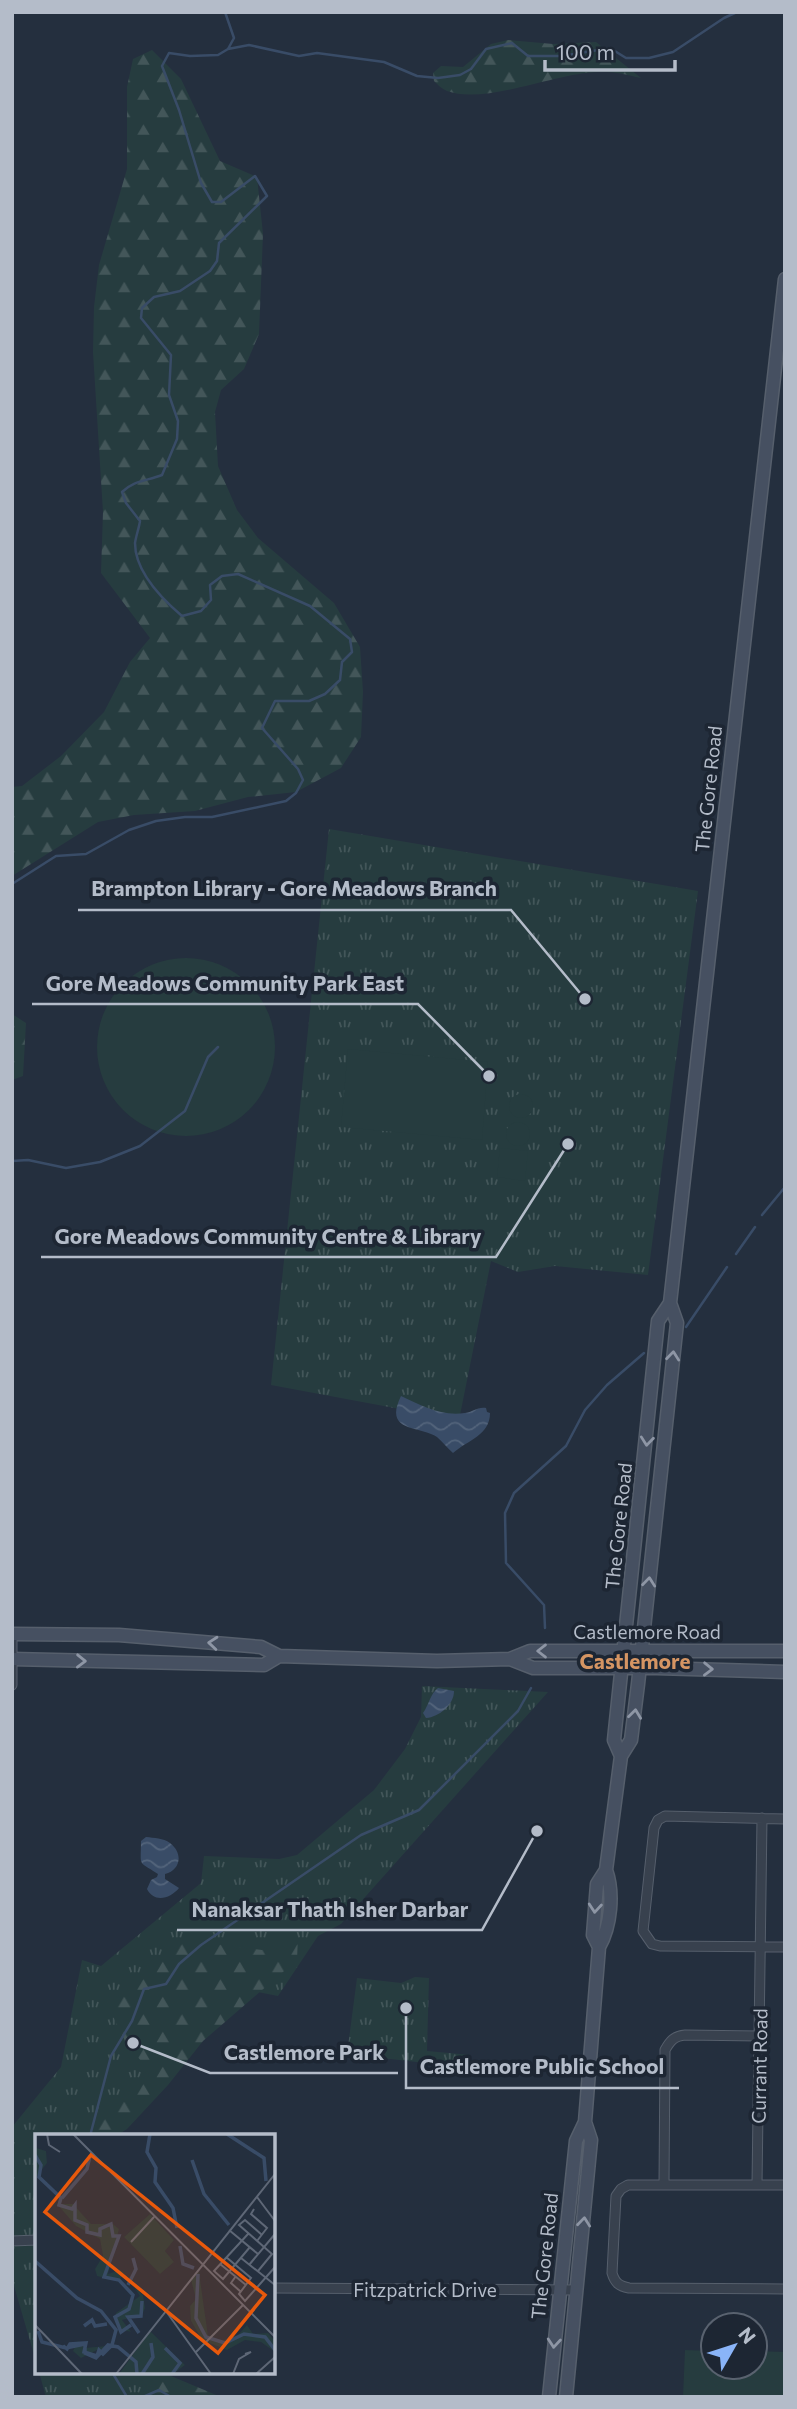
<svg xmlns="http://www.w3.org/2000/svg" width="797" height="2409" viewBox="0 0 797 2409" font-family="Commissioner,sans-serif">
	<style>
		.grass { fill: url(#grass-tufts) }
		.forest { fill: url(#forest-firs) }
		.pitch { fill: #263c3f }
		.water { fill: url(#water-waves) }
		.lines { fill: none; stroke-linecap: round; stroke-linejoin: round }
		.stream { stroke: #394c67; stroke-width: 2.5 }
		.street-casing { stroke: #565f6c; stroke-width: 11 }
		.secondary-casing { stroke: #565f6c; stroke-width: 15 }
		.street { stroke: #38414e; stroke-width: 9 }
		.secondary { stroke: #465061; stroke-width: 12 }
		.oneway { stroke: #8e96a5 }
		.labels { text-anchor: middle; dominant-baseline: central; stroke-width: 7; stroke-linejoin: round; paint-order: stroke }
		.street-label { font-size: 19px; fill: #b4bcc9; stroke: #1d2633 }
		.neighbourhood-label { font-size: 21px; font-weight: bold; fill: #d59563; stroke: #1d2633 }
		.inset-river { fill: none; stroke: #394c67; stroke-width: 3.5 }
		.inset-road { fill: none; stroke: #5e6776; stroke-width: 2 }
		.view { fill: #e8590c; fill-opacity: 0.15; stroke: #e8590c; stroke-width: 3.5 }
		.inset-edge { fill: none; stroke: #b4bcc9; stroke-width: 3.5 }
		.leader { fill: none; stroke: #b4bcc9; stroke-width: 2.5 }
		.callout-dot { fill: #b4bcc9; stroke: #1d2633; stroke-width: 2.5 }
		.callout-label { font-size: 21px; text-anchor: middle; font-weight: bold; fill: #b4bcc9; stroke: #1d2633; stroke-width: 7; stroke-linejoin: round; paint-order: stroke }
	</style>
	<defs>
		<pattern id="grass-tufts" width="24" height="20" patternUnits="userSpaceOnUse" patternTransform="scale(1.75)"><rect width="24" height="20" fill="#263c3f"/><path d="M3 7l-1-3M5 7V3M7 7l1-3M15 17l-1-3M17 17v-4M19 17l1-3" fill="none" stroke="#435659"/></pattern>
		<pattern id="forest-firs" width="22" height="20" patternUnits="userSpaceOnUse" patternTransform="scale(1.75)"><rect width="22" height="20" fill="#263c3f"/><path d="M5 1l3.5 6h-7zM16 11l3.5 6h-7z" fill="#435659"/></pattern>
		<pattern id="water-waves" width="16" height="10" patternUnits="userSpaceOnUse" patternTransform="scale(1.75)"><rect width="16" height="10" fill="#394c67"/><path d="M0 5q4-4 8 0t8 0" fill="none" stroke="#53647b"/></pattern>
	</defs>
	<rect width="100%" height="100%" fill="#242f3e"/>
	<path class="grass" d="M329 829 698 891 648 1275 555 1266 518 1272 491 1261 459 1420 271 1385Z
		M422 1686 548 1692 341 1924 318 1936 278 1996 253 1991 222 2019 115 2136H37V2365L12 2279V2127L61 2067 82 1960 101 1966 201 1883 204 1856 279 1859 297 1855 374 1790 405 1749 421 1717Z
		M415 1977 429 1978 427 2051 471 2055 469 2068 347 2054 357 1978 401 1983Z
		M39 2372H159L209 2397H46Z"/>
	<path class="forest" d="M508 40 553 44 596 42 641 78C626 75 613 71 598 72 555 73 485 105 447 91 442 89 437 84 434 81L433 73 441 66 463 67 491 44Z
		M152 50 181 79 220 161 257 177 263 234 259 334 244 369 221 390 215 412 218 466 237 510 258 538 334 603 360 647 363 692 361 737 341 768 296 792 248 797 195 811 134 815 98 822 12 876V787L22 786 61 756 104 712 130 662 150 638 101 573 103 512 93 352 94 307 99 265 127 169V87L133 59Z
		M12 1014 26 1023 23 1076 12 1080Z
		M298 1936 297 1960 203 2041 168 2085 127 2129 116 2136H88L97 2115 128 2090 147 2068 126 2043 108 2006 145 1967 185 1940 262 1950Z
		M153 2373 171 2376 221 2397H152L142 2377Z"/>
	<path class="pitch" d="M97 1047a89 89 0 1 1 178 0a89 89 0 1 1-178 0Z
		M348 1049 488 1062 482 1140 341 1127Z
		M509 1106a12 12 0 1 1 24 0a12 12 0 1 1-24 0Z
		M506 1134a12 12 0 1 1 24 0a12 12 0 1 1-24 0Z
		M500 1148 528 1151 525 1181 497 1177Z
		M685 2350 713 2351V2367H755V2351L785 2352V2397H683Z"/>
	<path class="water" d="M401 1396C420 1405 442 1417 465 1413 474 1412 476 1407 486 1408L487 1412 490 1413C490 1435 468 1440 453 1453 447 1448 443 1442 437 1437 419 1425 383 1433 401 1396Z
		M438 1688 454 1691C454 1705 439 1717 426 1718L423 1713C429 1705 430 1694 438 1688Z
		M146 1837C154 1838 163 1838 170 1843 184 1854 180 1870 165 1874V1879L179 1888C170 1899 154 1903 147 1889L151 1880 157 1877 158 1874C137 1860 141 1868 141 1841Z"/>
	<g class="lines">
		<path class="stream" d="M225 12 234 38 228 49
			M12 884 56 856 86 854 129 830 156 821 185 817H212L286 801 296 793 303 780 298 769 262 728 275 701H309L325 694 340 680 342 662 352 652 350 639 310 606 238 574 222 576 210 585 211 600 201 611 182 616C162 599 135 571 135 543 136 536 139 528 140 521L126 503 122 492C134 480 147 481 162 475L177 439 178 421 169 395 171 355 141 318 142 308 154 297 180 291 210 271 217 261 219 243 267 196 255 176 221 202H212L201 183 179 110 162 66 169 53 190 56 218 55 228 49 249 45 299 56 317 53 384 62 417 76 438 78 460 75 471 69 486 49 512 43 528 56H562L610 48 626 58H649L673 52 724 18 737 12
			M12 1161 28 1160 66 1168 100 1162 140 1146 185 1111 208 1057 218 1047
			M762 1215 785 1187
			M736 1254 755 1227
			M686 1327 727 1267
			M545 1628 544 1605 506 1563 505 1513 514 1493 566 1446 585 1410 607 1385 644 1353
			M90 2136 111 2056 132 2021 144 1989 166 1984 179 1964 201 1945 361 1835 419 1810 518 1711 531 1688
			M112 2372 127 2397
			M143 2397 159 2390 171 2397"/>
		<g class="street-casing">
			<path id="street" d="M12 1685V1634
				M785 1819 665 1816 658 1820 654 1828 643 1931 652 1944 660 1946 785 1947
				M664 2184 665 2050C670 2041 674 2036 685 2035L759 2036
				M757 2185 762 1818
				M785 2185H628L621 2189 616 2196 612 2273C615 2283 619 2286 629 2288L785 2289
				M12 2241 37 2240
				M273 2288 576 2290"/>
		</g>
		<g class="secondary-casing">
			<path id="secondary" d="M12 1634 119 1635 261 1647 279 1656 437 1661 510 1659 530 1651H785
				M12 1659 264 1665 279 1656
				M510 1659 533 1668H657L785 1672
				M621 1756 614 1740 658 1321 670 1303
				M599 1947 593 1935 597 1884 606 1870
				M549 2397 576 2141 585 2122 599 1947C611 1926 614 1893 606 1870L621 1756 631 1740 638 1684 677 1323 670 1303 785 279
				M566 2397 591 2140 585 2122"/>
		</g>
		<use href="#street" class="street"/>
		<use href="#secondary" class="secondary"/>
	</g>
	<defs><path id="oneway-chevron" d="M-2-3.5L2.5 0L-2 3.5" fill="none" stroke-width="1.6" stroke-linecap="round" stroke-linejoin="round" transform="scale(1.75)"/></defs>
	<g class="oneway">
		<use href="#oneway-chevron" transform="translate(673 1356) rotate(-84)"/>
		<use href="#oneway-chevron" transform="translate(647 1441) rotate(96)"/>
		<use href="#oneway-chevron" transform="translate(649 1582) rotate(-84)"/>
		<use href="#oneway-chevron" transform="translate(213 1643) rotate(-175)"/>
		<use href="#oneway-chevron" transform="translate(542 1651) rotate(180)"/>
		<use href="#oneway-chevron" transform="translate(81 1661) rotate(1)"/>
		<use href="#oneway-chevron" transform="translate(708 1669) rotate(1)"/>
		<use href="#oneway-chevron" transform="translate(635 1714) rotate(-83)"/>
		<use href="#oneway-chevron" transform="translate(595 1908) rotate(95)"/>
		<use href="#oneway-chevron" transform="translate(584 2222) rotate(-84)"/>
		<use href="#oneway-chevron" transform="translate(554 2343) rotate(95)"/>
	</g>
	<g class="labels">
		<g class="street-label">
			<text transform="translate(708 789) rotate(-84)">The Gore Road</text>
			<text transform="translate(618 1526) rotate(-84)">The Gore Road</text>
			<text x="647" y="1631">Castlemore Road</text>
			<text transform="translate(759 2066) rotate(-89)">Currant Road</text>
			<text transform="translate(544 2256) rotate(-84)">The Gore Road</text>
			<text x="425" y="2289">Fitzpatrick Drive</text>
		</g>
		<g class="neighbourhood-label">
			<text x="635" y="1660">Castlemore</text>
		</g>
	</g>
	<g transform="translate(35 2134)">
		<rect width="240" height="240" fill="#242f3e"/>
		<path d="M115 80 139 106 130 117 139 128 125 140 89 103ZM164 138 173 202 186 207 202 202 212 191 218 200 233 199 240 207V218L226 208 210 206 192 216 167 206 156 187 155 172 161 165 156 146ZM115 197 150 231 138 240H84Z" fill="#263c3f"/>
		<path d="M1 14 11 17 12 29 0 44ZM22 70H38L56 90H78L84 95 73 140 85 136 89 139 84 147 62 142 60 135 68 122 65 105 41 92ZM99 153 108 161 110 174 107 181 87 186 96 198 83 194 80 187 81 179 105 162ZM43 207 49 214 72 212 68 220 64 215 46 224 38 217Z" fill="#263c3f"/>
		<path class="inset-river" d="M115 0 112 18 121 34 120 48 138 74 142 94M192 0 229 24 231 47M0 21 6 31 4 43 26 64 24 71 37 75 40 71V86L52 91V98L65 101V95L76 90 78 102H84L69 143 84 146 98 161 94 175 80 183 86 198 96 191M157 26 169 60 194 91M27 64 52 35 55 22M145 112 148 130 159 134M0 127 42 164 66 177 81 196 77 211 68 220 64 216 62 222 49 218 51 209 35 210 32 215 28 212M163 140 161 184 171 203 190 209 209 200 230 203 240 216M93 151 101 135 98 124M49 192 57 186 60 192 72 190M3 197 7 208 31 214 50 210V219L61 224 73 211 83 213 101 228 102 240M104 199 93 183 106 182 107 167M130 214 145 229 137 240M107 240 118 223 116 209"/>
		<path class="inset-road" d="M12 0 14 11 25 18M38 0 240 203M222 63 240 87M219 75 216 80 232 94 222 107M194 96 223 120M213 100 179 137 188 145 215 113M96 108 119 83M191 123 216 144 204 160 210 167 240 133M206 124 240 151M185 130 211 151M214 131 240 100M223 137 237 120 204 91 210 86 227 101M201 142 196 149 206 158M128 173 176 240M0 191 47 240M161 218 208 171M81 240 240 40M198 240 204 225 216 218 210 220M221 240 240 223"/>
		<path class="view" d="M56 21 230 161 183 219 10 78Z"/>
		<rect width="240" height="240" class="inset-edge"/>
	</g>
	<path class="leader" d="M585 999L511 910H78M489 1076L418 1004H32M568 1144L496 1257H41M537 1831L482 1930H177M133 2043L210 2073H398M406 2008L406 2088H679"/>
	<g class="callout-dot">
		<circle cx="585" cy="999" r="7"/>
		<circle cx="489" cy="1076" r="7"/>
		<circle cx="568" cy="1144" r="7"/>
		<circle cx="537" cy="1831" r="7"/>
		<circle cx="133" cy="2043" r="7"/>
		<circle cx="406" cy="2008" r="7"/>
	</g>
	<g class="callout-label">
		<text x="294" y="896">Brampton Library - Gore Meadows Branch</text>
		<text x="225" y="991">Gore Meadows Community Park East</text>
		<text x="268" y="1244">Gore Meadows Community Centre &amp; Library</text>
		<text x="330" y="1917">Nanaksar Thath Isher Darbar</text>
		<text x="304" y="2060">Castlemore Park</text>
		<text x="542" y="2074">Castlemore Public School</text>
	</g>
	<rect width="797" height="2409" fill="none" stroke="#b4bcc9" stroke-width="28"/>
	<g transform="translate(734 2346) rotate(51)"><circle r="33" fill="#1d2633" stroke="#59626f" stroke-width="2"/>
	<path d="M0-5L12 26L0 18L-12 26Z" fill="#8ab4f8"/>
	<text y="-10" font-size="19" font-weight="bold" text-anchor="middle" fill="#b4bcc9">N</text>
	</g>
	<path d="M545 60v10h130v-10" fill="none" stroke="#b4bcc9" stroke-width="3.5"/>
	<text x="556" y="60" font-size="21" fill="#b4bcc9" stroke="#1d2633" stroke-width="5" paint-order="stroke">100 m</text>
</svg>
